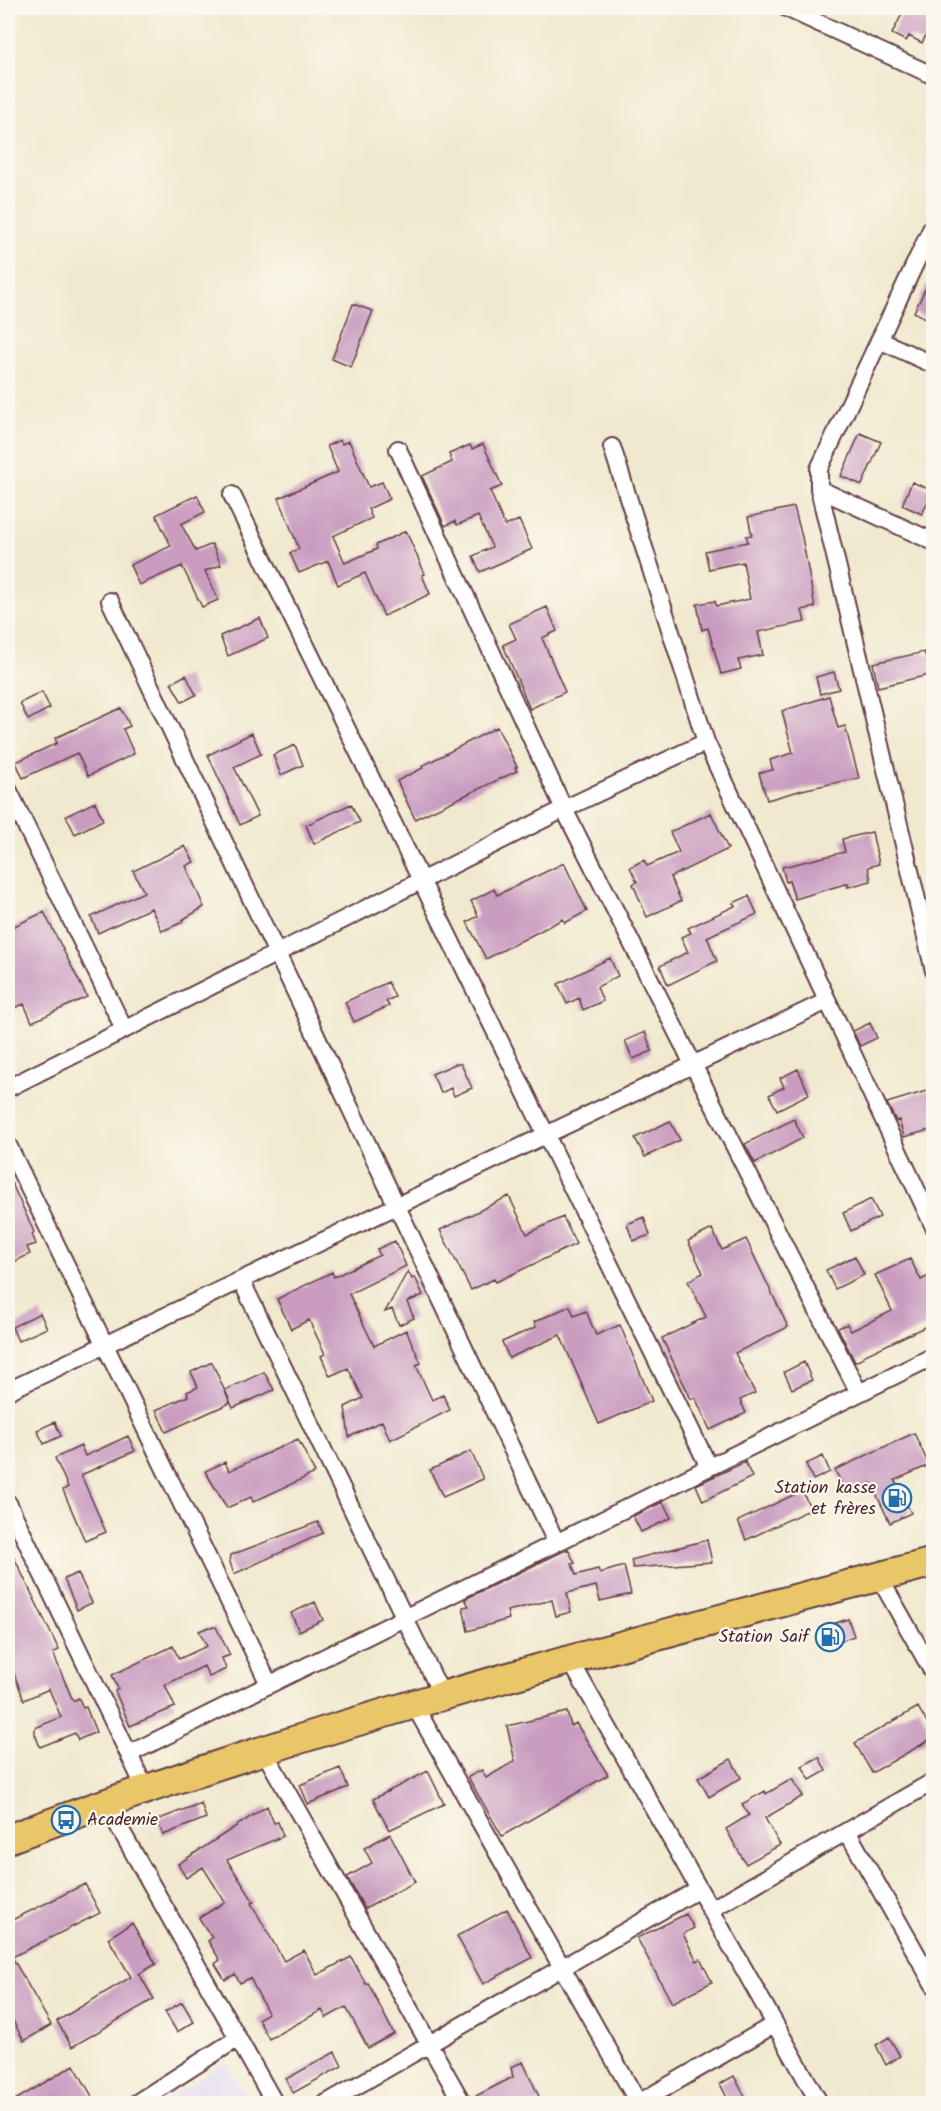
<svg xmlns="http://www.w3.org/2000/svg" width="941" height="2111" viewBox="0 0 941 2111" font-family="Kalam,sans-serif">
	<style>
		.built { fill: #ded5f5 }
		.building { fill: #c99cc0 }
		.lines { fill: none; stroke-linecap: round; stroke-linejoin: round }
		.minor-casing { stroke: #633d44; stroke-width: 20 }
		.trunk-casing { stroke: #633d44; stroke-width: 32 }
		.minor { stroke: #fff; stroke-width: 16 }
		.trunk { stroke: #e9c769; stroke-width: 28 }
		.labels { text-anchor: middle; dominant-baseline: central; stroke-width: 4.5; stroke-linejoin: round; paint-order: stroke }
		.poi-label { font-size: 18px; fill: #4a1f2b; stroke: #fbf7ec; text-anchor: end }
	</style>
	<rect width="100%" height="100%" fill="#fbf7ec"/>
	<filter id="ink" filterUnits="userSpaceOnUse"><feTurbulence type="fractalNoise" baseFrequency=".0167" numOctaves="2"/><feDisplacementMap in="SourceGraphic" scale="12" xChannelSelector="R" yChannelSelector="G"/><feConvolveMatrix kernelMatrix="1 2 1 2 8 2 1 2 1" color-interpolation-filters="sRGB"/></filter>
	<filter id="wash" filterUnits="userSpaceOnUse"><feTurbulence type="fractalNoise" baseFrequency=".008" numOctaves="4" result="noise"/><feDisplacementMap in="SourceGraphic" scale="24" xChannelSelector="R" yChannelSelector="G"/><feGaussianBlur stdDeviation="1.35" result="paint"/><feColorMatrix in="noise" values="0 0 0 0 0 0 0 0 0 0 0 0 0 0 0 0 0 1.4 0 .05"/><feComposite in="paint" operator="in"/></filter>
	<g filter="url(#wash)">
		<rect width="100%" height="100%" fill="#f1e9cf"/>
		<path class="built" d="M225 2062 249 2103H161Z"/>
		<g id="blocks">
			<path class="building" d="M905 8H933V21L922 43 909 36 906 41 892 34Z
				M933 273V322L914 312Z
				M353 304 373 311 351 367 332 359Z
				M860 433 881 442 862 485 841 476Z
				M340 440 342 444 349 441 369 487 382 482 390 499 368 509 372 518 333 536 345 563 377 549 376 545 406 531 425 574 422 575 430 594 384 616 365 573 338 585 328 561 299 573 290 553 299 549 279 498 338 472 327 446Z
				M483 444 502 486 490 491 505 526 519 520 532 549 480 572 473 556 492 547 478 516 457 525 455 521 445 526 422 476 452 462 449 454 470 445 472 449Z
				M912 482 933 491 922 514 902 505Z
				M197 495 205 512 181 524 196 551 212 544 221 565 205 571 218 600 202 607 182 566 139 585 130 565 171 546 156 515Z
				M794 507 802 537 815 607 802 610 805 622 758 632 763 655 738 660 741 669 721 674 708 628 702 630 697 604 715 601 716 606 750 599 743 562 709 569 705 551 748 542 746 536 752 535 748 517Z
				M547 607 557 631 542 638 565 692 530 709 503 645 516 639 509 624Z
				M260 618 268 638 228 656 220 636Z
				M924 652 925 655 933 653V674L878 687 873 663Z
				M834 672 839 689 820 694 816 677Z
				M186 675 196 695 182 702 171 683Z
				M42 692 50 708 28 720 20 703Z
				M829 696 838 728 845 726 859 778 806 789 767 800 759 773 773 770 770 760 793 753 782 711Z
				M121 708 130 726 123 729 134 754 88 776 77 753 23 778 16 762 57 743 55 738Z
				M497 727 517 767 515 768 517 771 415 819 397 781 423 768 422 766Z
				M252 733 261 754 234 767 258 816 240 825 208 755Z
				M295 745 303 765 281 775 273 755Z
				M95 802 103 820 75 834 66 816Z
				M351 804 360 822 314 844 306 825Z
				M711 813 728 849 670 877 681 901 647 917 633 884 637 882 630 867 644 860 647 866 679 852 670 832Z
				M872 832 879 864 868 867 871 881 848 887V883L795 899 789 881 786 882 782 867 845 852 842 839Z
				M185 846 194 862 186 866 204 907 182 920 183 922 162 931 151 908 98 933 91 917 144 892 133 871Z
				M564 863 587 911 565 923 563 919 486 959 467 922 478 916 471 901 494 889 497 895Z
				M749 896 757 914 707 937 717 961 668 985 660 966 688 952 681 937 691 933 688 928 735 906 733 903Z
				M44 912 87 997 32 1022 24 1004 14 1008 8 995V929Z
				M610 958 618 976 597 987 603 1001 583 1010 579 998 567 1004 558 984Z
				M388 982 395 997 386 1001 389 1006 354 1022 345 1002Z
				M870 1023 877 1038 860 1046 853 1031Z
				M645 1032 652 1051 633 1059 625 1041Z
				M455 1064H461L472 1088 454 1096 451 1088 441 1093 432 1074Z
				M798 1069 809 1094 777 1110 769 1095 784 1087 780 1078Z
				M933 1089V1129L904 1137 899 1120 896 1121 887 1103Z
				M794 1119 803 1138 755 1163 745 1144Z
				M670 1121 680 1140 645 1157 635 1138Z
				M8 1175 34 1232 32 1234 36 1244 27 1247 30 1254 8 1265Z
				M509 1196 527 1234 563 1217 576 1244 496 1282 494 1279 471 1290 440 1230Z
				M871 1199 880 1217 851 1231 843 1213Z
				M644 1217 650 1235 633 1241 627 1224Z
				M712 1229 722 1250 746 1239 788 1327 735 1353 755 1393 740 1400 746 1413 710 1430 695 1397 691 1399 662 1338 706 1317 688 1281 703 1273 688 1241Z
				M395 1241 406 1266 349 1294 374 1346 406 1330 421 1363 416 1365 432 1400 443 1395 450 1410 390 1440 382 1421 349 1437 345 1407 363 1398 348 1368 330 1376 321 1356 325 1354 309 1320 291 1329 277 1299 332 1272 334 1277 380 1255 377 1249Z
				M855 1256 864 1275 835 1289 826 1270Z
				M910 1259 921 1280 933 1274V1323L863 1356 864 1358 855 1362 838 1328 847 1324 851 1331 892 1311 875 1275Z
				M408 1271 412 1279 415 1277 423 1295 407 1302 414 1318 399 1325 392 1309 385 1312Z
				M570 1306 574 1316 586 1311 596 1335 620 1325 652 1401 599 1424 560 1335 509 1358 502 1342 536 1327 534 1322Z
				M40 1313 47 1328 18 1341 12 1327Z
				M212 1362 230 1403 166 1432 156 1410 188 1396 187 1392 198 1387 191 1372Z
				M804 1362 812 1380 792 1389 784 1372Z
				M264 1372 274 1390 233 1408 225 1390Z
				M55 1422 61 1436 44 1444 37 1430Z
				M914 1433 929 1465 895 1480 911 1513 890 1523 871 1483 847 1494 835 1470Z
				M128 1436 135 1451 81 1475 106 1532 85 1541 63 1490 68 1487 55 1458 81 1446 85 1456Z
				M298 1439 315 1473 253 1502 251 1497 227 1508 205 1471 225 1462 229 1471Z
				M471 1451 483 1479 443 1497 430 1470Z
				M823 1456 830 1472 813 1480 806 1464Z
				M745 1462 752 1477 703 1501 696 1485Z
				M802 1491 811 1509 746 1540 738 1521Z
				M663 1502 671 1518 641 1532 633 1516Z
				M318 1522 323 1533 234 1574 230 1562 231 1555Z
				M707 1540 712 1562 633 1568 631 1560Z
				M8 1545 59 1650 53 1653 73 1701 79 1698 83 1708 86 1707 96 1732 78 1740 75 1733 40 1747 35 1734V1728L61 1717 49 1689 24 1700 13 1671 8 1673Z
				M568 1549 575 1563 572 1564 576 1575 598 1569 600 1573 624 1566 631 1594 600 1601 596 1586 567 1593 571 1612 556 1616 552 1600 507 1611 509 1619 468 1631 463 1607 469 1606 465 1599Z
				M78 1573 92 1603 77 1610 64 1579Z
				M315 1602 323 1620 299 1631 291 1613Z
				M848 1619 854 1636 826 1646 820 1628Z
				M209 1627H216L230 1655 222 1658 226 1669 209 1677 204 1666 165 1685 175 1707 130 1726 115 1691 118 1689 112 1675 173 1646 179 1659 207 1646 199 1631Z
				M918 1707 933 1734V1738L872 1773 855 1743Z
				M567 1712 571 1726 576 1723 608 1775 502 1836 468 1777 482 1770 486 1778 515 1761 507 1726Z
				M819 1757 826 1771 810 1780 802 1766Z
				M731 1759 741 1778 709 1797 698 1778Z
				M340 1768 348 1787 308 1804 300 1785Z
				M428 1771 444 1804 389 1830 373 1799Z
				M792 1779 803 1796 765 1818 780 1845 746 1864 726 1829 749 1815 742 1804 765 1791 766 1794Z
				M201 1803 206 1818 163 1835 157 1820Z
				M267 1806 274 1823 278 1822 283 1836 227 1860 254 1902 251 1903 284 1961 304 1950 317 1975 351 1957 366 1984 368 1983 394 2034 368 2048 346 2007 326 2018 322 2010 269 2039 258 2019 268 2013 250 1978 240 1983 235 1974 225 1980 215 1964 220 1960 208 1941 212 1938 199 1918 225 1902 203 1867 186 1878 178 1864Z
				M390 1834 415 1882 365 1909 347 1877 372 1863 364 1848Z
				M85 1884 100 1913 12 1957 51 2025 24 2041 8 2012V1922Z
				M507 1909 532 1958 483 1984 457 1936Z
				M686 1914 694 1928 683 1934 697 1961 700 1959 712 1982 672 2003 637 1938Z
				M132 1923 156 1964 139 1974 154 1999 72 2047 57 2021 131 1977 108 1938Z
				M182 2002 194 2022 177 2032 165 2012Z
				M889 2037 900 2056 886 2065 876 2045Z
				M335 2052 342 2066 293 2093 286 2079Z
				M523 2062 542 2103H473L472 2098 513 2077 511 2067Z
				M74 2065 93 2098 84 2103H10Z
				M734 2076 745 2097 730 2103 720 2084Z"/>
		</g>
	</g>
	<g filter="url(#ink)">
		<use href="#blocks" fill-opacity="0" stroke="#633d44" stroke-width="1.5"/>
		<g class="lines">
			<g class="minor-casing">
				<path id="minor" d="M786 8 934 76
					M934 223 819 469V489L934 971
					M879 340 934 365
					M612 447 706 742 934 1227
					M398 449 564 809 859 1393
					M819 489 934 542
					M232 495 709 1467
					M110 601 556 1542
					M8 789 124 1029
					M8 1088 564 809 706 742
					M8 1145 269 1684
					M241 1280 442 1695
					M8 1391 827 1001
					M8 1503 146 1790
					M879 1577 934 1674
					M570 1660 820 2104
					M413 1703 639 2104
					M264 1751 463 2104
					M129 1754 934 1356
					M105 1802 275 2104
					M847 1831 934 1985
					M710 1910 934 1781
					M135 2104 238 2038
					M325 2104 699 1889
					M637 2104 775 2024"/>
			</g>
			<g class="trunk-casing">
				<path id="trunk" d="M8 1839C309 1725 622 1645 934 1562"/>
			</g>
			<use href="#minor" class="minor"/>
			<use href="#trunk" class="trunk"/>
		</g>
	</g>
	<defs>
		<g id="fuel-ring" transform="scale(1.5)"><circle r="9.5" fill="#fbf7ec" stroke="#1f6fb2" stroke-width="1.5"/><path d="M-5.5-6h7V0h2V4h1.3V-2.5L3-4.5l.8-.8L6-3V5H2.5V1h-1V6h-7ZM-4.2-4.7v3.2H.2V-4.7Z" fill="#1f6fb2"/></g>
		<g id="bus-ring" transform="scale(1.5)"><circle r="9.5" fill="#fbf7ec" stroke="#1f6fb2" stroke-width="1.5"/><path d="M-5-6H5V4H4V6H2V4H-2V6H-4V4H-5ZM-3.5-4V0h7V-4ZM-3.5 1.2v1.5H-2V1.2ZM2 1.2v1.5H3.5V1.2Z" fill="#1f6fb2"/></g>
	</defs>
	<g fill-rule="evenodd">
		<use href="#fuel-ring" x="897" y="1498"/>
		<use href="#fuel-ring" x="830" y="1637"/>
		<use href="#bus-ring" x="66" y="1820"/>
	</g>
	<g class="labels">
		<g class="poi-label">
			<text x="876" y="1488">Station kasse<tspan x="876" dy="21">et frères</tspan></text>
			<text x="809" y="1637">Station Saif</text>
			<text x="87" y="1820" text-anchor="start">Academie</text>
		</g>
	</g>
	<rect width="941" height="2111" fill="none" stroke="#fbf7ec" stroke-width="30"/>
</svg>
